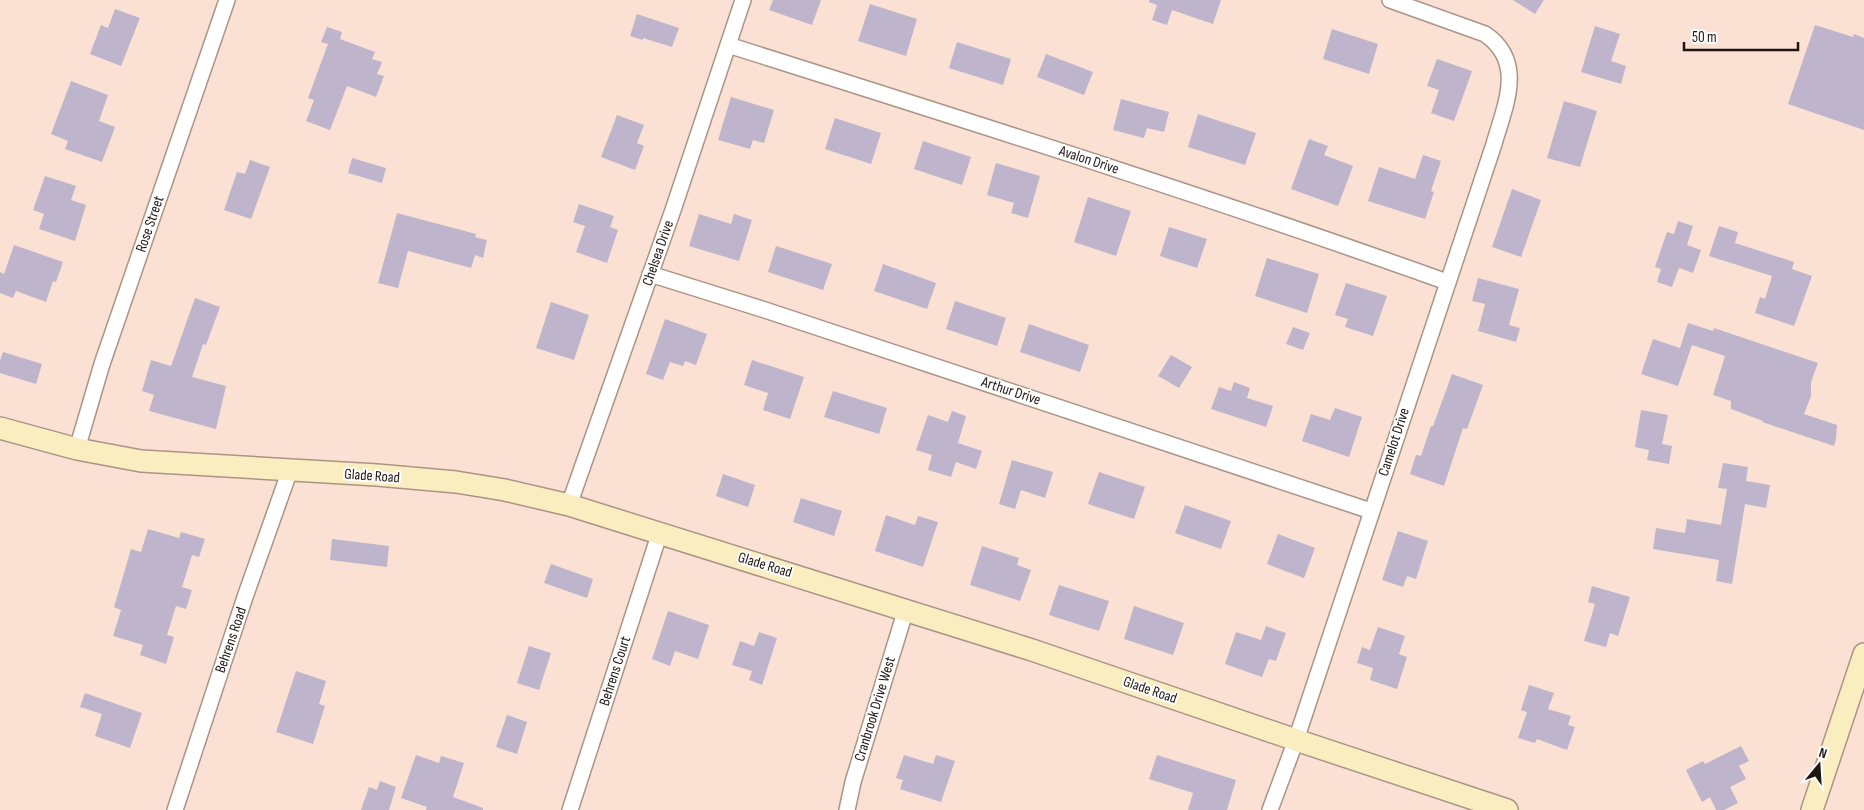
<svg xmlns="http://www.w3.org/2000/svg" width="1864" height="810" viewBox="0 0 1864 810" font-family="'Sofia Sans Condensed',sans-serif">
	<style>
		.building { fill: #beb5cc }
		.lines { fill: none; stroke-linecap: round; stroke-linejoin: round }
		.street-casing { stroke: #ab9487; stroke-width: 18 }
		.secondary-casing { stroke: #ab9487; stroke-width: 24 }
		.street { stroke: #fff; stroke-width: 15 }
		.secondary { stroke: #faedc0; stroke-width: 21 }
		.labels { text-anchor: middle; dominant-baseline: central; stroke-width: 4; stroke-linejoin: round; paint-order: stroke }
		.street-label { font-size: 15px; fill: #1f1611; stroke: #fff }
	</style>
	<rect width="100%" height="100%" fill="#fae1d3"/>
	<path class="building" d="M773 0H821L812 25 769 10Z
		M1149 0H1221L1213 24 1172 10 1167 25 1152 20 1157 5 1149 2Z
		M1513 0H1544L1535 14Z
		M870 4 917 19 906 56 858 41Z
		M115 9 140 18 121 66 90 54 101 25 108 28Z
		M637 14 679 28 672 47 643 38V40L630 36Z
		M1815 25 1853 37 1854 34 1864 38V130L1788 104Z
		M1595 26 1620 34 1611 61 1626 66 1621 84 1581 72Z
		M327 27 342 32 340 39 375 52 372 59 382 62 377 74 384 76 376 97 347 86 330 130 306 121 314 100 308 98 328 44 321 42Z
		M1332 29 1378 44 1369 74 1323 59Z
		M957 42 1011 59 1003 85 949 68Z
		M1046 54 1093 72 1084 95 1037 77Z
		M1437 59 1472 71 1454 121 1431 113 1439 90 1427 86Z
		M71 81 108 95 99 121 115 127 102 162 65 149 68 141 51 134Z
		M731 97 774 110 764 143 753 140 750 149 718 140Z
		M1121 99 1169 112 1164 132 1147 128 1144 138 1113 130Z
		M1564 101 1597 111 1580 167 1547 158Z
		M1198 114 1256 133 1245 165 1188 147Z
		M617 115 644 125 637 143 644 146 635 170 601 157Z
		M835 118 881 133 871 164 825 149Z
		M1309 139 1328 146 1324 155 1353 166 1338 206 1291 189Z
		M923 141 971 157 962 185 914 169Z
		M1423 155 1441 161 1431 191 1434 192 1425 219 1368 201 1379 167 1415 179Z
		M352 158 386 168 382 183 348 173Z
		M250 160 270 167 251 219 224 210 237 172 245 174Z
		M996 163 1040 176 1028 218 1011 213 1014 203 987 195Z
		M45 176 76 186 71 200 86 205 75 241 39 229 44 214 33 210Z
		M1512 189 1541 200 1521 257 1492 247Z
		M1088 197 1131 211 1116 256 1074 242Z
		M579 204 614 216 610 227 618 230 607 263 576 252 585 226 573 222Z
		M397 213 476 234 475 237 487 240 483 258 475 255 471 268 408 251 398 288 378 283Z
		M699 214 731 224 734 214 752 220 739 261 689 246Z
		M1678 221 1693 226 1687 245 1701 250 1693 273 1679 268 1672 287 1657 282 1661 269 1655 267 1667 232 1674 234Z
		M1719 226 1738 232 1735 243 1794 262 1792 269 1812 276 1794 326 1755 313 1760 297 1765 299 1772 276 1709 256Z
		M1169 227 1207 239 1197 268 1160 256Z
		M14 245 63 262 56 282 53 281 46 302 16 291 13 298 0 293V272L4 274Z
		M776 246 832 264 823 290 768 272Z
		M1267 258 1319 274 1307 313 1255 296Z
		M883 264 936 283 927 309 874 291Z
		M1478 278 1519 289 1509 325 1520 328 1516 342 1478 331 1485 304 1472 301Z
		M1346 283 1387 296 1373 336 1345 327 1348 319 1335 315Z
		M195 298 220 307 206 345 203 344 192 377 226 386 216 429 149 411 154 395 142 391 151 360 171 366Z
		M955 301 1006 318 997 346 946 329Z
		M551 302 589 315 574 360 536 348Z
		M665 319 707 334 696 365 685 361 683 366 670 362 663 380 646 374Z
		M1688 323 1713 331 1714 328 1818 363 1811 382V396L1804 414 1837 425 1836 439 1834 446 1762 422 1763 421 1731 409V401L1713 395 1725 356 1692 345 1678 386 1641 374 1653 339 1680 348Z
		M1029 324 1089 345 1080 372 1020 352Z
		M1293 327 1310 333 1303 350 1286 344Z
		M3 352 42 364 36 384 0 373V361Z
		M1171 355 1192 367 1179 388 1158 376Z
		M752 360 804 377 790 419 763 410 768 393 744 385Z
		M1452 374 1483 385 1467 429 1463 428 1444 486 1410 474 1416 455 1421 456 1431 426H1433Z
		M1234 382 1250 388 1247 398 1273 406 1266 427 1211 409 1219 387 1231 391Z
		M833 391 887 408 879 434 824 417Z
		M1335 408 1362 417 1349 457 1302 441 1311 414 1330 420Z
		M1641 410 1668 415 1662 444 1672 446 1669 464 1647 460 1649 450 1635 447Z
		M952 411 966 416 958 443 982 451 976 469 956 462 951 477 928 470 932 455 916 450 928 415 948 422Z
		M1012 460 1053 472 1045 498 1021 490 1015 509 999 504Z
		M1723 463 1748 467 1746 481 1770 485 1766 508 1745 504 1732 584 1716 581 1719 560 1653 549 1656 528 1685 533 1687 519 1721 525 1727 489 1718 488Z
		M1099 472 1145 487 1134 519 1088 504Z
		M723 474 755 485 748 507 716 496Z
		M801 498 842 511 834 536 793 522Z
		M1185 505 1231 521 1221 549 1175 533Z
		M886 515 915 525 918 516 938 522 923 567 875 551Z
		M148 529 179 538 181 532 205 539 199 557 192 555 182 587 192 590 186 609 176 606 167 635 174 637 166 664 140 655 143 645 113 636 121 610 114 607 131 549 141 552Z
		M1398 531 1428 541 1416 579 1407 576 1403 587 1382 580Z
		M1278 534 1315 548 1304 578 1267 564Z
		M332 539 389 546 387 567 330 560Z
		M982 546 1019 558 1017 565 1031 570 1020 601 970 585Z
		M551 564 593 579 587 598 544 583Z
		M1059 585 1109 601 1099 631 1049 615Z
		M1592 586 1630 597 1618 636 1610 633 1606 647 1584 641 1595 604 1588 602Z
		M1134 606 1184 623 1173 655 1124 639Z
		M668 611 709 625 698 659 675 651 670 666 652 659Z
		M1266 626 1286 633 1276 661 1269 659 1262 677 1225 664 1236 632 1261 640Z
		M1378 627 1405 636 1399 654 1407 657 1397 689 1370 680 1373 668 1357 663 1362 647 1370 650Z
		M759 632 777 638 762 685 749 680 752 671 732 665 740 641 754 646Z
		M529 646 551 653 539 690 517 683Z
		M296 671 326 681 319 704 325 706 313 744 276 732Z
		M1529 685 1554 693 1548 709 1571 716 1568 725 1575 727 1567 750 1537 739 1535 743 1518 738 1527 712 1521 710Z
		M85 693 142 713 130 748 95 736 102 714 80 707Z
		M507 715 527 722 517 754 496 747Z
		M1741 746 1749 761 1739 766 1746 779 1730 787 1738 803 1724 810H1716L1710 797 1702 802 1686 770 1703 761 1705 764Z
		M416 755 439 763 441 756 464 763 453 797 483 808V810H426L427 807 401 798Z
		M904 755 933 764 936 755 955 761 941 802 900 789 903 780 896 778Z
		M1157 755 1236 780 1227 810H1188L1193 793 1149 779Z
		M380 781 396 787 389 810H361L369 787 377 790Z"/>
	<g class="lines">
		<g class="street-casing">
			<path id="street" d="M728 45C968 121 1210 197 1447 282
				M650 274 765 310 1371 511
				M77 449 102 364 227 0
				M569 505 673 210 743 0
				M175 810 245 597 290 470
				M570 810 660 532
				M847 810 853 782 906 609
				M1270 810 1296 740 1494 144C1505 105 1526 62 1485 34L1390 0"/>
		</g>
		<g class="secondary-casing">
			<path id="secondary" d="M0 428 77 449 141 461 377 475 456 482 505 490 569 505 1032 650 1296 740 1507 810
				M1812 810 1864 654"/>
		</g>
		<use href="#street" class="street"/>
		<use href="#secondary" class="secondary"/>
	</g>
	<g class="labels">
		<g class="street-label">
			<text transform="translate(1089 160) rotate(18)">Avalon Drive</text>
			<text transform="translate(150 224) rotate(-71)">Rose Street</text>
			<text transform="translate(658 253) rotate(-71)">Chelsea Drive</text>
			<text transform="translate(1011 391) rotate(18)">Arthur Drive</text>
			<text transform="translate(1394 442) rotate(-72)">Camelot Drive</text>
			<text transform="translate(372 476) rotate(4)">Glade Road</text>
			<text transform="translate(765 565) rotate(17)">Glade Road</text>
			<text transform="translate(231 640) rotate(-71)">Behrens Road</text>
			<text transform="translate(615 671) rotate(-72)">Behrens Court</text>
			<text transform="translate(1150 690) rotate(19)">Glade Road</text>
			<text transform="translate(875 709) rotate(-73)">Cranbrook Drive West</text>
		</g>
	</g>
	<g transform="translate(1819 765) rotate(18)" stroke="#ffffff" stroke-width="4" paint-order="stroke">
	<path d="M0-4L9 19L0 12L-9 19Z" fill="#1f1611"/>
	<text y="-8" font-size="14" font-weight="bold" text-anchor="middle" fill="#1f1611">N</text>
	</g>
	<path d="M1684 42v8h114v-8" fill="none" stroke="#1f1611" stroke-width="2.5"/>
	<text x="1692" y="42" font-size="15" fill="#1f1611" stroke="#ffffff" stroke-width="4" paint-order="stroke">50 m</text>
</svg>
